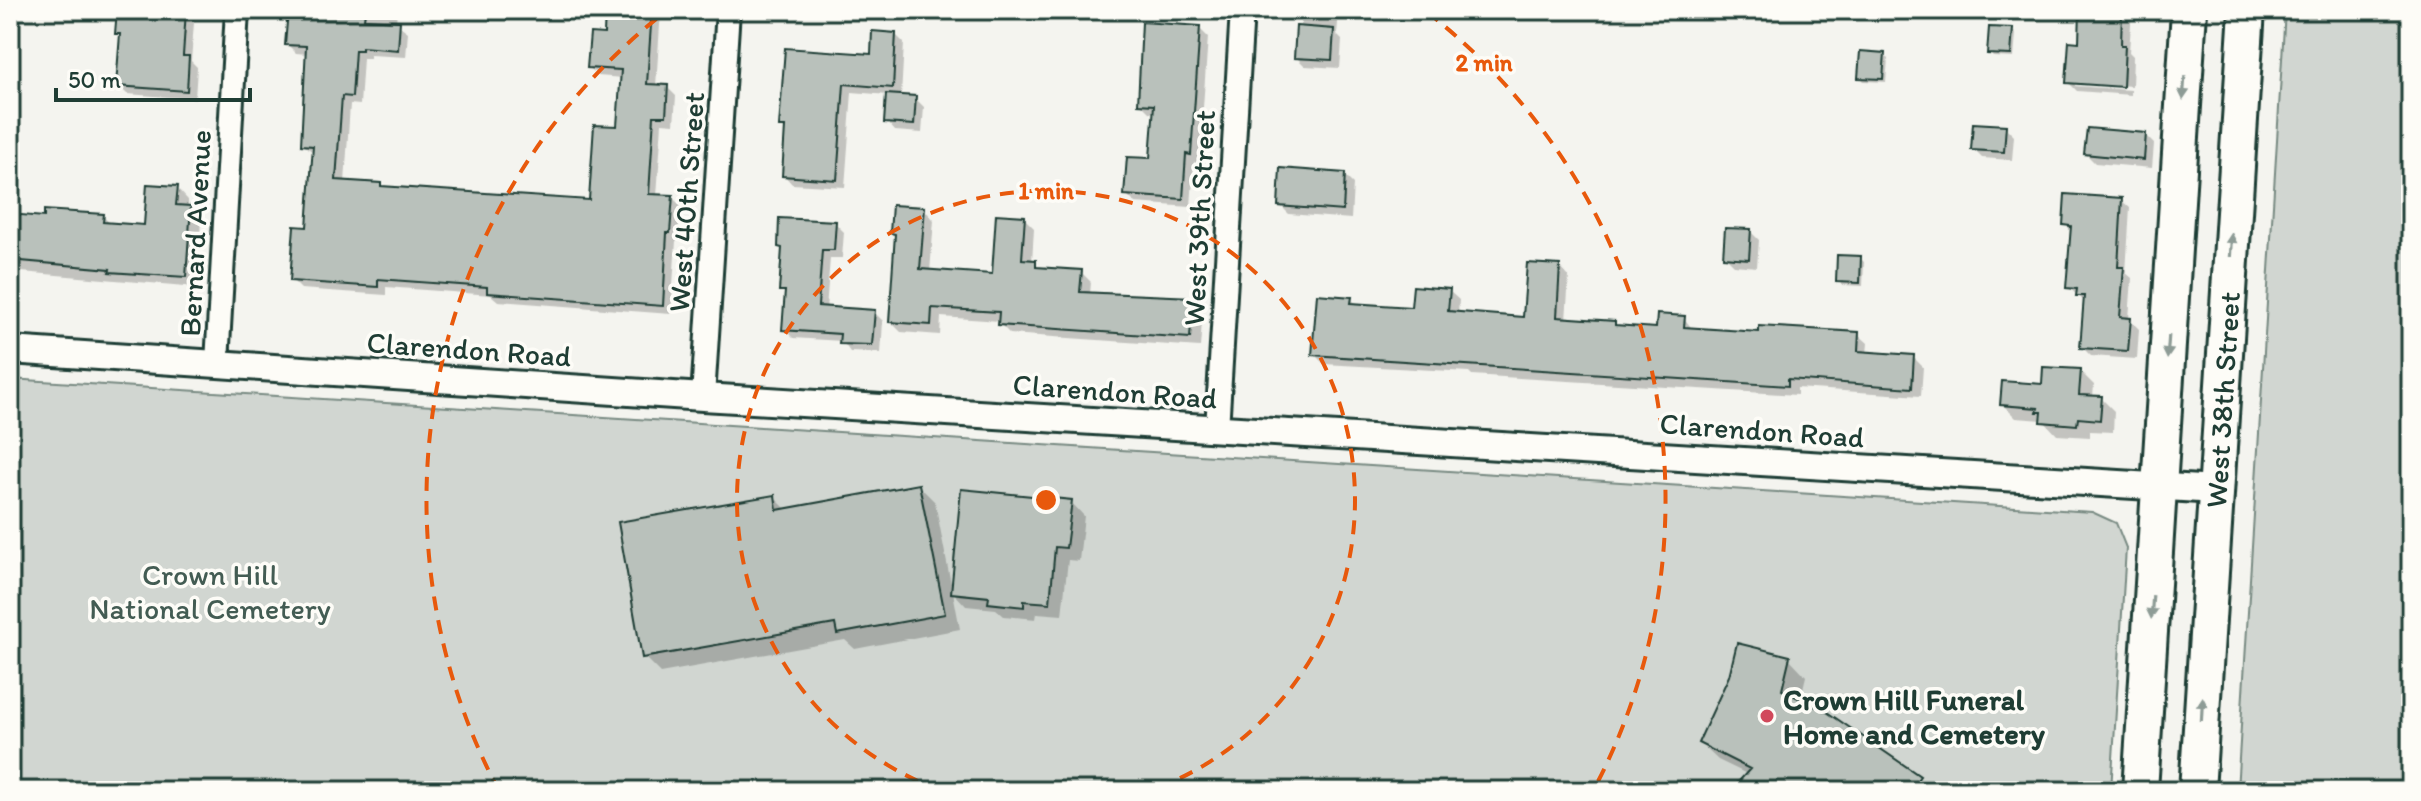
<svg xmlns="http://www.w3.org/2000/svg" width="2421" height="801" viewBox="0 0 2421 801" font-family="Itim,sans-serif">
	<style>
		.green { fill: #d1d6d1; stroke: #788a82; stroke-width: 2 }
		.shadow { fill: #0003 }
		.building { fill: #b9c1bb; stroke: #1f3d34; stroke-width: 2 }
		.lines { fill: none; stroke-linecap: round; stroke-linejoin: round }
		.minor-casing { stroke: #1f3d34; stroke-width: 28 }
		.tertiary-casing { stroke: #1f3d34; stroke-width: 32 }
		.primary-casing { stroke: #1f3d34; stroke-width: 40 }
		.minor { stroke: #fdfcf7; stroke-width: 22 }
		.tertiary { stroke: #fdfcf7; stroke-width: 26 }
		.primary { stroke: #fdfcf7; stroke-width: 34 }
		.oneway { fill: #8e9c96 }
		.ring { fill: none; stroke: #e8590c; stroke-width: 4; stroke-dasharray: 14 10 }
		.poi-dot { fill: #d1495b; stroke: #fdfcf7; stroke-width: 3 }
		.labels { text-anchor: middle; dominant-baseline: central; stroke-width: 7; stroke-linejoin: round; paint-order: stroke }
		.street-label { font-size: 30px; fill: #1f3d34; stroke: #fdfcf7 }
		.park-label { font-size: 30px; fill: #435c53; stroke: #fdfcf7 }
		.poi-label { font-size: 30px; font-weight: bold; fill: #1f3d34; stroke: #fdfcf7; text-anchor: start }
		.centre { fill: #e8590c; stroke: #fdfcf7; stroke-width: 4 }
		.ring-label { font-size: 24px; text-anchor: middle; font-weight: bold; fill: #e8590c; stroke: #fdfcf7; stroke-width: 7; stroke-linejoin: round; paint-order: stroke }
	</style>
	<rect width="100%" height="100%" fill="#f4f4ef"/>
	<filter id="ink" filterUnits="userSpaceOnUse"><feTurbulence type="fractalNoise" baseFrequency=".0125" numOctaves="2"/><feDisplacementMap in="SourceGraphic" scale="16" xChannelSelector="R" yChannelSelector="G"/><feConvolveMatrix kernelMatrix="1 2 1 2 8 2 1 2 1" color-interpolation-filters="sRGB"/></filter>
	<g filter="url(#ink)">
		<path class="green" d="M2285 10H2411V791H2237Z
			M10 379 2092 512 2116 523 2126 548 2111 791H10Z"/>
		<path class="shadow" d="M134 10H195L191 61 197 67 195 99 127 94 118 85 121 37 117 33Z
			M290 10H397L396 23 408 32 406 57 370 55V58H363L360 105 350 104 345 183 383 189 590 202 619 128 623 78 598 76 589 67 606 37 607 10H661L656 86 667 87 676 96 674 124 662 123 657 196 672 197 681 206 678 241H676L671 314 498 301 491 295 386 287V295L301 289 292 280 309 229 314 153 303 144 308 54 296 53 287 44Z
			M1303 10H1339L1337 35 1342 40 1340 68 1305 66 1296 57Z
			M2094 10H2132L2129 52 2133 56 2132 86 2075 82V86L2131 90V95L2077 91 2068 82Z
			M1199 28 1208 37 1199 163 1194 162 1191 207 1135 203 1126 194 1152 160 1156 113 1149 112 1140 103Z
			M2012 30 2016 34 2014 58 1993 57 1989 53Z
			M896 35 904 43 901 97 915 98 924 107 922 133 895 131 887 122 888 95 852 92 845 187 792 184 784 175 787 132 781 126 873 56Z
			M1884 55 1888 59 1886 82 1864 81 1860 77Z
			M2005 127 2014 136 2012 160 1982 158 1973 149Z
			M2145 135 2154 144 2152 168 2095 163 2086 154Z
			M1344 175 1353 184 1351 219 1289 214 1280 205Z
			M177 188 188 200V208L201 219 197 287 10 271V217L46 219 103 216 111 225 146 227Z
			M2121 200 2130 208 2126 273 2132 278 2129 319 2139 329 2137 359 2091 356 2082 347 2085 302 2068 287 2072 231 2065 224Z
			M924 209 934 220 930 272 994 276 1024 218 1034 228 1032 262 1042 269 1081 272 1091 282 1090 294 1192 299 1203 309 1200 347 1010 334 1000 324V321L941 317 940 335 901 332 891 322 897 237 892 232Z
			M835 223 844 232 842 258H830L826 309 874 312 883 321 881 353 850 352 842 341 793 338 784 329 787 295 781 290 784 250 780 246Z
			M1750 231 1759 240 1757 267 1734 265 1725 256Z
			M1860 258 1864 262 1863 286 1842 285 1838 281Z
			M1560 267 1569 277 1566 320 1658 330 1684 318 1693 330 1761 335 1858 334 1868 343 1867 354 1913 357 1923 367 1921 396 1797 388V395L1472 375 1469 372 1324 364 1314 354 1351 299 1358 305 1413 309 1449 291 1459 300 1458 314 1525 319Z
			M2080 371 2094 385 2093 397 2101 398 2114 411 2113 432 2090 431V437L2057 435 2043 420 2016 418 2002 404Z
			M919 486 935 502 952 589 1071 502 1084 516 1079 561 1068 560 1062 615 1037 613 1036 619 1004 616 996 609 966 606 953 592 960 629 855 649 845 640 660 673 644 657 774 497 787 510Z
			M1789 658 1806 676 1800 701 1918 778 1931 791H1732L1747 774 1718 760 1700 743Z"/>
		<path class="building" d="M117 10H186L183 56H189L187 91 116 86 120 34H115Z
			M288 10 365 12 364 19 400 21 398 50 362 47V50H355L352 97 342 96 336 180 381 183V186L589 200 594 125 617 126 621 70 587 68 590 33 604 34 605 10H652L647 84 668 85 666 116H654L649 194 673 195 670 233H667L663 306 487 293V287L378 279V287L290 281 294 226 307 227 313 146 301 145 306 46 285 45Z
			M2080 10H2122L2121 45H2125L2123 87 2066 83 2069 41 2079 42Z
			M1142 22 1200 26 1191 155 1186 154 1183 199 1124 195 1127 157 1150 158 1154 105 1138 104Z
			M1296 26 1334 29 1332 60 1294 58Z
			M1989 27 2013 28 2011 55 1987 54Z
			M872 31 896 33 893 88 844 84 837 180 782 176 785 127H779L785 48 871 54Z
			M1860 51 1885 53 1883 79 1858 78Z
			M886 94 916 96 914 125 884 123Z
			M1973 123 2006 125 2004 152 1971 150Z
			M2087 128 2146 133 2144 160 2084 154Z
			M1280 168 1345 173 1343 211 1278 206Z
			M147 184 178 186 176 205 191 206 186 277 109 272 110 269 10 260V214L44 217V210L104 214 103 222 144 225Z
			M2065 194 2122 198 2118 267H2124L2120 317 2131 318 2128 351 2080 348 2084 296H2076L2077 289 2066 288 2071 226 2063 225Z
			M892 205 925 207 920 269 992 274 996 214 1025 216 1022 259 1036 260V267L1082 270 1080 292 1193 297 1190 338 998 325 999 312 932 308 931 325 889 322 895 234 890 233Z
			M779 218 836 221 834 250H822L818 306 875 310 872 345 839 344 840 334 782 330 785 291H779L782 248 778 247Z
			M1725 228 1751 229 1749 259 1723 257Z
			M1837 255 1861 256 1860 283 1836 282Z
			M1527 263 1560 265 1557 317 1615 321V325L1656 328 1657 314 1685 316 1684 327 1759 332V326L1859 332 1858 351 1914 355 1912 388 1788 379V386L1312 355 1317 294 1352 297 1351 303 1411 307 1413 286 1450 289 1448 311 1523 317Z
			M2043 367 2081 369 2079 395 2102 396 2100 420 2078 418 2077 425 2041 422 2042 412H2037L2038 408 2000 405 2002 381 2042 384Z
			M919 484 945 614 837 634 835 624 642 658 618 522 775 495 777 510Z
			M961 489 1072 500 1066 548 1055 547 1050 603 1024 601V607L988 603 989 597 951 593Z
			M1737 643 1790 656 1782 690 1827 712 1920 776 1909 791H1730L1750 769 1698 743 1729 676Z"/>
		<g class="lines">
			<g class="minor-casing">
				<path id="minor" d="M217 363 237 10
					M703 397 728 10
					M1217 429 1242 10"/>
			</g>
			<g class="tertiary-casing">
				<path id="tertiary" d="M10 350 703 397 2216 490"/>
			</g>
			<g class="primary-casing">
				<g id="primary">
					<path d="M2140 791 2189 10"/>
					<path id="s1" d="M2197 791 2247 10"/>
				</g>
			</g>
			<use href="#minor" class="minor"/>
			<use href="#tertiary" class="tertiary"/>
			<use href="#primary" class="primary"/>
		</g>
		<defs><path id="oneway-solid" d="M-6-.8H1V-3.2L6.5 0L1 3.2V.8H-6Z" transform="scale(2)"/></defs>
		<g class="oneway">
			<use href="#oneway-solid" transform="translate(2184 88) rotate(94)"/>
			<use href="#oneway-solid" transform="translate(2231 245) rotate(-87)"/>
			<use href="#oneway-solid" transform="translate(2168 347) rotate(94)"/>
			<use href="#oneway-solid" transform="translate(2152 607) rotate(94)"/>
			<use href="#oneway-solid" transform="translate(2202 709) rotate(-87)"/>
		</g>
	</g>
	<g class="ring">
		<path d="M940 790A309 309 0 1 1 1152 790"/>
		<path d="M499 791A619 619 0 0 1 665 12M1427 12A619 619 0 0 1 1593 791"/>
	</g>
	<circle class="poi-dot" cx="1767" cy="716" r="8"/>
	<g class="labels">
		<g class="street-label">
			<text transform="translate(686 202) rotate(-86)">West 40th Street</text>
			<text transform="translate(1199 218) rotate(-87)">West 39th Street</text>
			<text transform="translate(195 233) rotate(-87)">Bernard Avenue</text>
			<text transform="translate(469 349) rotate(4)">Clarendon Road</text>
			<text transform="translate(1115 391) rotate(4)">Clarendon Road</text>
			<text stroke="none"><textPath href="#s1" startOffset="392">West 38th Street</textPath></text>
			<text transform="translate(1762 430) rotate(4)">Clarendon Road</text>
		</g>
		<g class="park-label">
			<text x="210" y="574">Crown Hill<tspan x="210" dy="34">National Cemetery</tspan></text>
		</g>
		<g class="poi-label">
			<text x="1783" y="699">Crown Hill Funeral<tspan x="1783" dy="34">Home and Cemetery</tspan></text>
		</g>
	</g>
	<circle cx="1046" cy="500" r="12" class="centre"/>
	<g class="ring-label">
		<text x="1484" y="71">2 min</text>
		<text x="1046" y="199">1 min</text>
	</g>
	<rect width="2421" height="801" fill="none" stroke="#fdfcf7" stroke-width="40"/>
	<rect x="20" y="20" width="2381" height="761" fill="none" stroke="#1f3d34" stroke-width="3" filter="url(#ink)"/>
	<path d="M56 88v12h194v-12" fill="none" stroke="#1f3d34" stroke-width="4"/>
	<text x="68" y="88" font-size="24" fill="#1f3d34" stroke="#fdfcf7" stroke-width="6" paint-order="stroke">50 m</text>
</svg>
